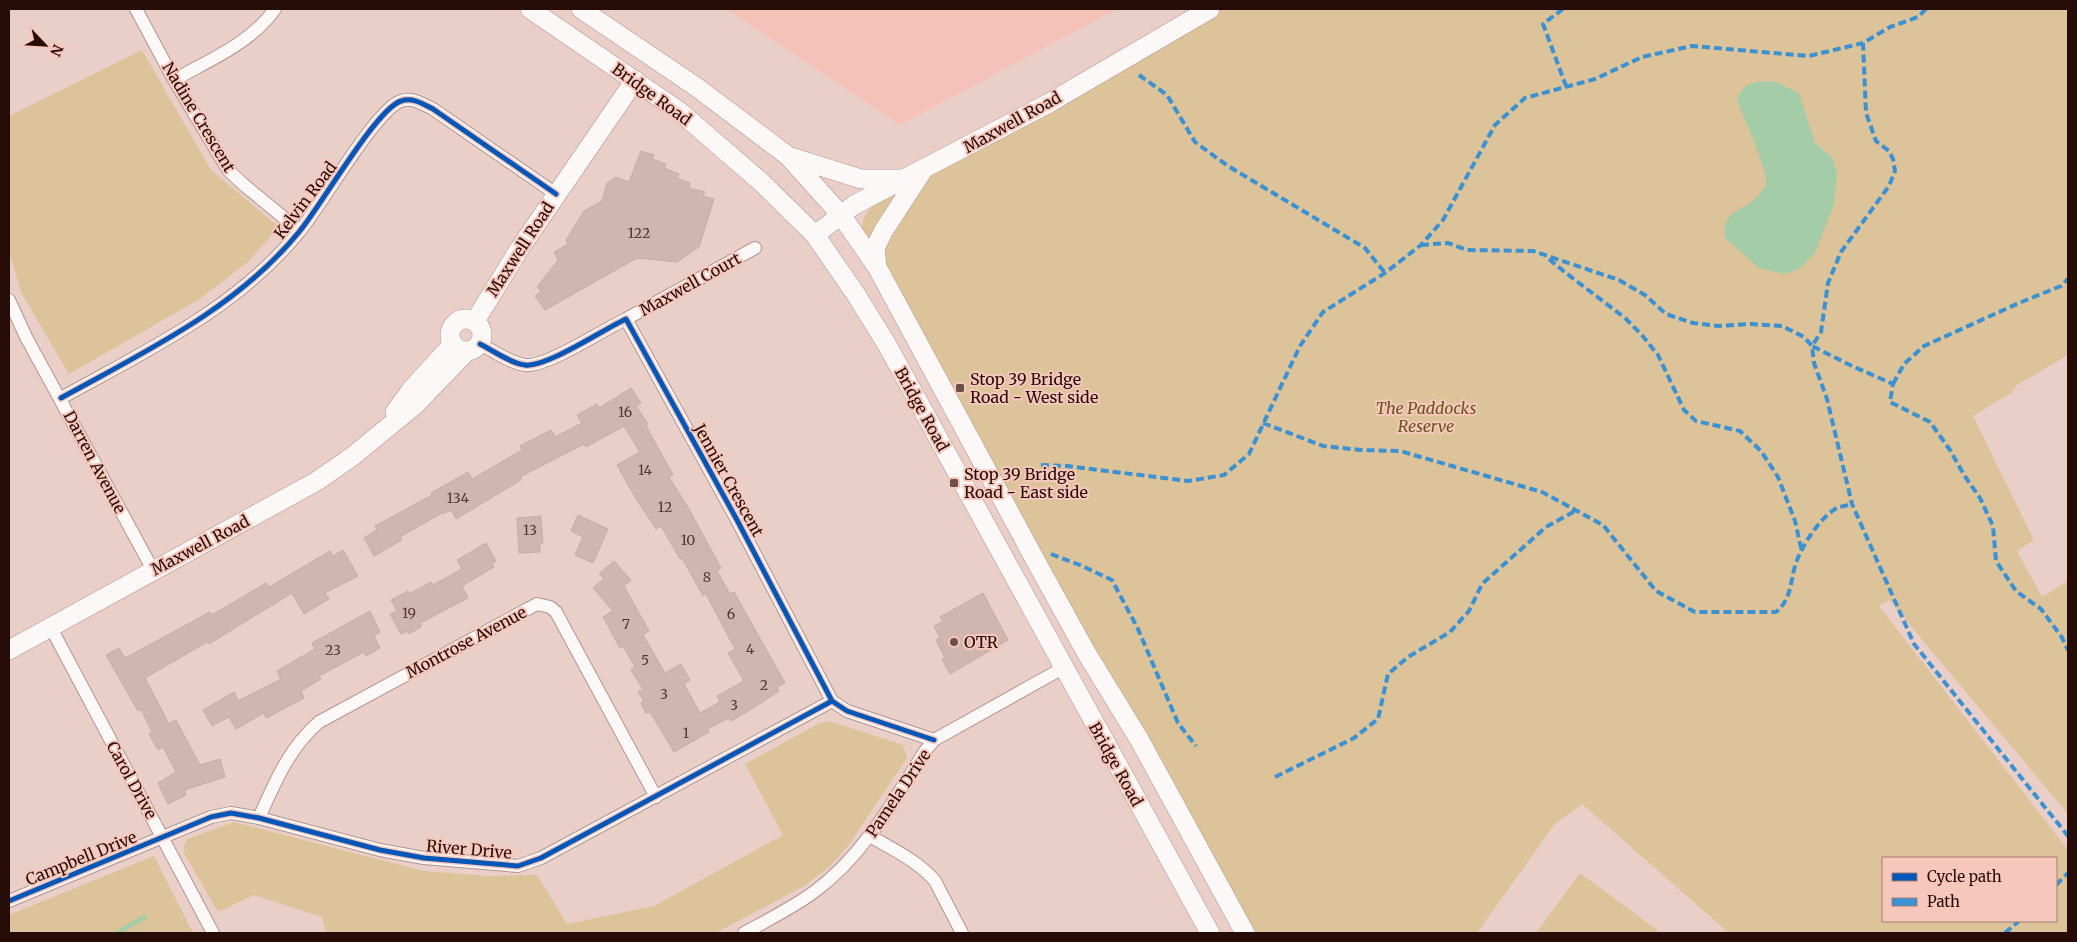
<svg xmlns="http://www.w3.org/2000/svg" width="2077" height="942" viewBox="0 0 2077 942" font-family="Merriweather,serif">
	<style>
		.built { fill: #f4c2b7 }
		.green { fill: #dcc399; fill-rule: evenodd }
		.water { fill: #a4cca7 }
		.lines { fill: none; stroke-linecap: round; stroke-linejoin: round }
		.stream { stroke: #a4cca7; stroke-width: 4.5 }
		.building { fill: #d1b6b0; stroke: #c6aca6 }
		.street-casing { stroke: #af9590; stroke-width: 14 }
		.secondary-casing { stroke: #af9590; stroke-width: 20 }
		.street { stroke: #fcf8f7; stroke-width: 12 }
		.secondary { stroke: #fcf8f7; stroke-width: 19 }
		.quiet { stroke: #3b91d1; stroke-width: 4; stroke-dasharray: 8 4; stroke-linecap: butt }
		.cycleway-casing { stroke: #f7c7bc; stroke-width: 8 }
		.cycleway { stroke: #0057b8; stroke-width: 5 }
		.poi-dot { fill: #6b504a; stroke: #f7c7bc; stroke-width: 2 }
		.labels { text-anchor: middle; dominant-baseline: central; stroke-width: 4; stroke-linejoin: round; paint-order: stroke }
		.number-label { font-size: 14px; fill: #543833 }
		.street-label { font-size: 16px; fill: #260b06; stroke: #f7c7bc }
		.poi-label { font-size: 16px; fill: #260b06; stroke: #f7c7bc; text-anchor: start }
		.park-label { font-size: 16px; font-style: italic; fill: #66551d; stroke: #f7c7bc }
	</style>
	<rect width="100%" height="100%" fill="#eacfc9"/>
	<path class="built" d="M726 9H1117L900 125Z"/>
	<path class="green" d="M1209 9H2068V355L2017 385 2011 393 1973 416 2034 540 2017 551 2042 597 2068 581V814L1889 600 1879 606 2068 850V933H1729L1582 804 1554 825 1477 933H1245L858 237 865 216 879 197ZM1883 858H2056V921H1883Z
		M142 50 211 170 279 227 248 262 198 300 69 374 21 292 9 252V116Z
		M829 721 903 745 907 758 848 846 830 866 804 886 716 933H326L322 917 254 895 218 912 184 853V846L187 839 234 822 424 871 487 876 537 875 567 924 654 906 783 835 745 764 820 723Z
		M154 856 193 933H9V915Z
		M1580 873 1661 933H1536Z"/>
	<path class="water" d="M1774 81 1799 93 1815 143 1832 157 1837 173 1834 204 1815 253 1799 269 1785 274 1759 268 1725 238C1721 206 1746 214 1760 193 1762 190 1766 187 1766 183 1769 172 1742 115 1737 99 1746 80 1755 82 1774 81Z"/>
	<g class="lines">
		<path class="stream" d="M117 933 145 917"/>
	</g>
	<path class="building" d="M641 151 654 155 652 159 666 164 664 168 679 174 677 178 690 183 689 188 705 192 703 196 714 199 699 247 677 262 637 258 545 310 535 296 541 291 537 287 558 260 554 252 568 244 566 240 584 211 602 201 607 183 616 177 629 182Z
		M631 388 641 403 636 406 648 424 646 426 673 475 669 477 689 509 721 568 717 571 730 594 734 592 785 683 777 687 779 691 750 710 731 721 729 718 707 729 709 732 674 752 650 712 646 713 641 703 644 701 638 692 643 689 631 670 635 667 623 646 620 648 603 617 613 611 593 588 604 579 599 574 614 561 631 580 624 586 649 631 643 635 665 673 681 664 690 680 684 684 700 713 720 702 717 696 744 681 728 653 735 649 706 594 703 596 682 558 680 559 661 526 656 529 635 497 617 465 640 452 624 426 586 447 584 444 520 477 521 480 456 519 451 510 443 514 442 513 400 537 402 540 374 556 364 538 377 530 375 526 432 495 431 493 468 472 472 479 522 450 520 446 551 430 555 437 582 423 577 415 597 404 599 408Z
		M578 515 608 529 593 563 575 555 583 537 571 531Z
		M541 516 543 543H540V552L519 553 517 518Z
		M486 543 496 561 492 564 494 567 462 586 468 598 420 623 422 626 409 634 407 631 401 634 390 614 397 611 391 600 408 591 409 594 431 582 433 585 462 569 457 560Z
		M343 550 358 576 325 593 329 599 304 614 292 593 209 644 207 642 145 678 169 724 176 720 200 765 220 759 225 777 184 790 186 795 168 804 158 783 176 772 163 747 158 750 149 734 152 732 141 709 138 711 106 655 119 648 125 658 210 612 212 615 266 583 269 587 330 551 333 556Z
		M983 593 1008 640 950 674 942 659 945 658 936 640 940 638 934 626 943 621 940 617Z
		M370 611 380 632 374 636 380 648 366 656 364 652 319 676 321 679 301 691 304 698 266 718 264 713 236 729 229 717 212 726 203 710 234 692 238 701 281 679 277 671 315 649 312 643Z"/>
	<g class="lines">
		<g class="street-casing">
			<path id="street" d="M136 9 174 80 228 170 244 185 300 231
				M174 80C211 59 251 43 275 9
				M9 300 26 337 153 570
				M626 319 755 248
				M480 344C494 351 510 363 525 365 546 368 604 329 626 319L737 520 832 701 847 711 934 740
				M61 398C146 351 236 309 299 232 321 206 376 109 401 101 413 97 423 104 433 109L556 194
				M50 626 213 933
				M259 818C275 782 289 748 319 722L537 604 550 607 556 612 656 797
				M870 836C892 849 918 861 935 881L962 933
				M9 901 211 817 231 813 259 818 380 850 424 858 518 866 541 858 832 701
				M744 933C768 920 792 908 814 892 863 856 893 802 925 751L934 740 1063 668"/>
		</g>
		<g class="secondary-casing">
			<path id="secondary" d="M530 9 679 111 760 181 815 235 855 293 886 343 1210 933
				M581 9 695 86 788 156 841 215 877 267 1039 567 1087 654 1139 739 1245 933
				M788 156 861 179H901
				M815 235 854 205 1049 103 1210 9
				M877 267 875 248 884 230 923 170
				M450 335a16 16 0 1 1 32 0a16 16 0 1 1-32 0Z
				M475 321 520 248 635 80
				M395 412 411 390 453 344
				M9 650 317 481 353 456 415 405 467 351"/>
		</g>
		<use href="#street" class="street"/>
		<use href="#secondary" class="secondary"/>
		<path class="quiet" d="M1563 9 1543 24 1566 86
			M1926 9 1918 17 1890 27 1863 43 1866 113 1876 141 1889 151 1893 159 1895 171 1889 186 1841 252 1828 283 1821 332 1812 346 1852 366 1893 384 1890 402 1930 422 1950 450 1964 475 1980 498 1993 526 1996 561 2016 591 2041 609 2061 636 2068 650
			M1139 75 1167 95 1195 142 1228 166 1365 248 1385 273
			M1421 245 1448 243 1467 250 1533 251 1619 280 1645 295 1666 314 1693 323 1718 326 1750 324 1782 326 1804 337 1812 346 1814 363 1827 399 1852 504 1914 644 2068 836
			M1549 259 1566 273 1625 318 1641 334 1658 355 1684 410 1696 421 1740 431 1761 451 1778 477 1795 521 1802 552
			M1893 384 1904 364 1924 346 2019 303 2061 286 2068 279
			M1263 423 1323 446 1361 450 1400 451 1542 492 1603 525 1656 591 1695 612H1776C1792 599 1790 581 1796 563 1801 547 1821 516 1837 508 1841 506 1847 506 1852 504
			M1041 465 1067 466 1188 481 1224 475 1249 454 1300 346 1323 312 1385 273 1421 245 1443 220 1495 125 1525 98 1595 79 1642 57 1692 46 1809 56 1863 43
			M1051 554 1080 565 1112 580 1138 629 1178 723 1196 746
			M1275 777 1354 738 1378 719 1388 674 1408 657 1450 632 1469 611 1482 584 1546 527 1577 510
			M2056 885 2068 873
			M2005 933 2019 921"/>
		<g class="cycleway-casing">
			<path id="cycleway" d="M480 344C494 351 510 363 525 365 546 368 604 329 626 319L737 520 832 701 847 711 934 740
				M61 398C146 351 236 309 299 232 321 206 376 109 401 101 413 97 423 104 433 109L556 194
				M9 901 211 817 231 813 259 818 380 850 424 858 518 866 541 858 832 701"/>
		</g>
		<use href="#cycleway" class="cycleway"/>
	</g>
	<g class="poi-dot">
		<rect x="955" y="383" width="10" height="10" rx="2.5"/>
		<rect x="949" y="478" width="10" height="10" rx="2.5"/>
		<circle cx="954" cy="642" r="5"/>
	</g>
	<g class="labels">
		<g class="number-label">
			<text x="639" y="233">122</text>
			<text x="625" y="412">16</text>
			<text x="645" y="470">14</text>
			<text x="458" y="498">134</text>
			<text x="665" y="507">12</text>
			<text x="530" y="530">13</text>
			<text x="688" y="540">10</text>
			<text x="707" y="577">8</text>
			<text x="409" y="613">19</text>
			<text x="731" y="614">6</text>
			<text x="626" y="624">7</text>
			<text x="750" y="649">4</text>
			<text x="333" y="650">23</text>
			<text x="645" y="660">5</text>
			<text x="764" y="685">2</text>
			<text x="664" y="694">3</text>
			<text x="734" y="705">3</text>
			<text x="686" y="733">1</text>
		</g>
		<g class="street-label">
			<text transform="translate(652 94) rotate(36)">Bridge Road</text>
			<text transform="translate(199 117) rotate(59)">Nadine Crescent</text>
			<text transform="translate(1012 122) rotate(-29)">Maxwell Road</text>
			<text transform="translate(305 200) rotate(-53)">Kelvin Road</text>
			<text transform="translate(520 249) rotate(-57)">Maxwell Road</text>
			<text transform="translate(690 284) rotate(-29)">Maxwell Court</text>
			<text transform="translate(922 409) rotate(61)">Bridge Road</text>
			<text transform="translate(95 462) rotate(62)">Darren Avenue</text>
			<text transform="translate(729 480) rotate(61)">Jennier Crescent</text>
			<text transform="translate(200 545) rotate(-28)">Maxwell Road</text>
			<text transform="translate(466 642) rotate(-28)">Montrose Avenue</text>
			<text transform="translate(1116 764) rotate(61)">Bridge Road</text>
			<text transform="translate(132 780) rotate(61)">Carol Drive</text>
			<text transform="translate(898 793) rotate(-56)">Pamela Drive</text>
			<text transform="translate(469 849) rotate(5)">River Drive</text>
			<text transform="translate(81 858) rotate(-22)">Campbell Drive</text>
		</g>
		<g class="poi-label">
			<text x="970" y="379">Stop 39 Bridge<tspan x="970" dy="18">Road - West side</tspan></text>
			<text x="964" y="474">Stop 39 Bridge<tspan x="964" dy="18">Road - East side</tspan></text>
			<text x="964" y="642">OTR</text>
		</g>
		<g class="park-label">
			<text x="1426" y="408">The Paddocks<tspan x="1426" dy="18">Reserve</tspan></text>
		</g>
	</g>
	<rect width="2077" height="942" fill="none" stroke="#260b06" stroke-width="20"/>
	<rect x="1882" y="857" width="175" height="65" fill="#f7c7bc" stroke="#a37c73"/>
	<rect x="1892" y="873" width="25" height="8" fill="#0057b8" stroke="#a37c73"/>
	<text x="1927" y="882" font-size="15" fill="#260b06">Cycle path</text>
	<rect x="1892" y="898" width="25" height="8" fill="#3b91d1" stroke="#a37c73"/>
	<text x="1927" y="907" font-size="15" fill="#260b06">Path</text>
	<g transform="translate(45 45) rotate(115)" stroke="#f7c7bc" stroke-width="4" paint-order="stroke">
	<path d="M0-4L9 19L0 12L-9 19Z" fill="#260b06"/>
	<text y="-8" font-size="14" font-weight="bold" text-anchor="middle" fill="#260b06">N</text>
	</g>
</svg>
